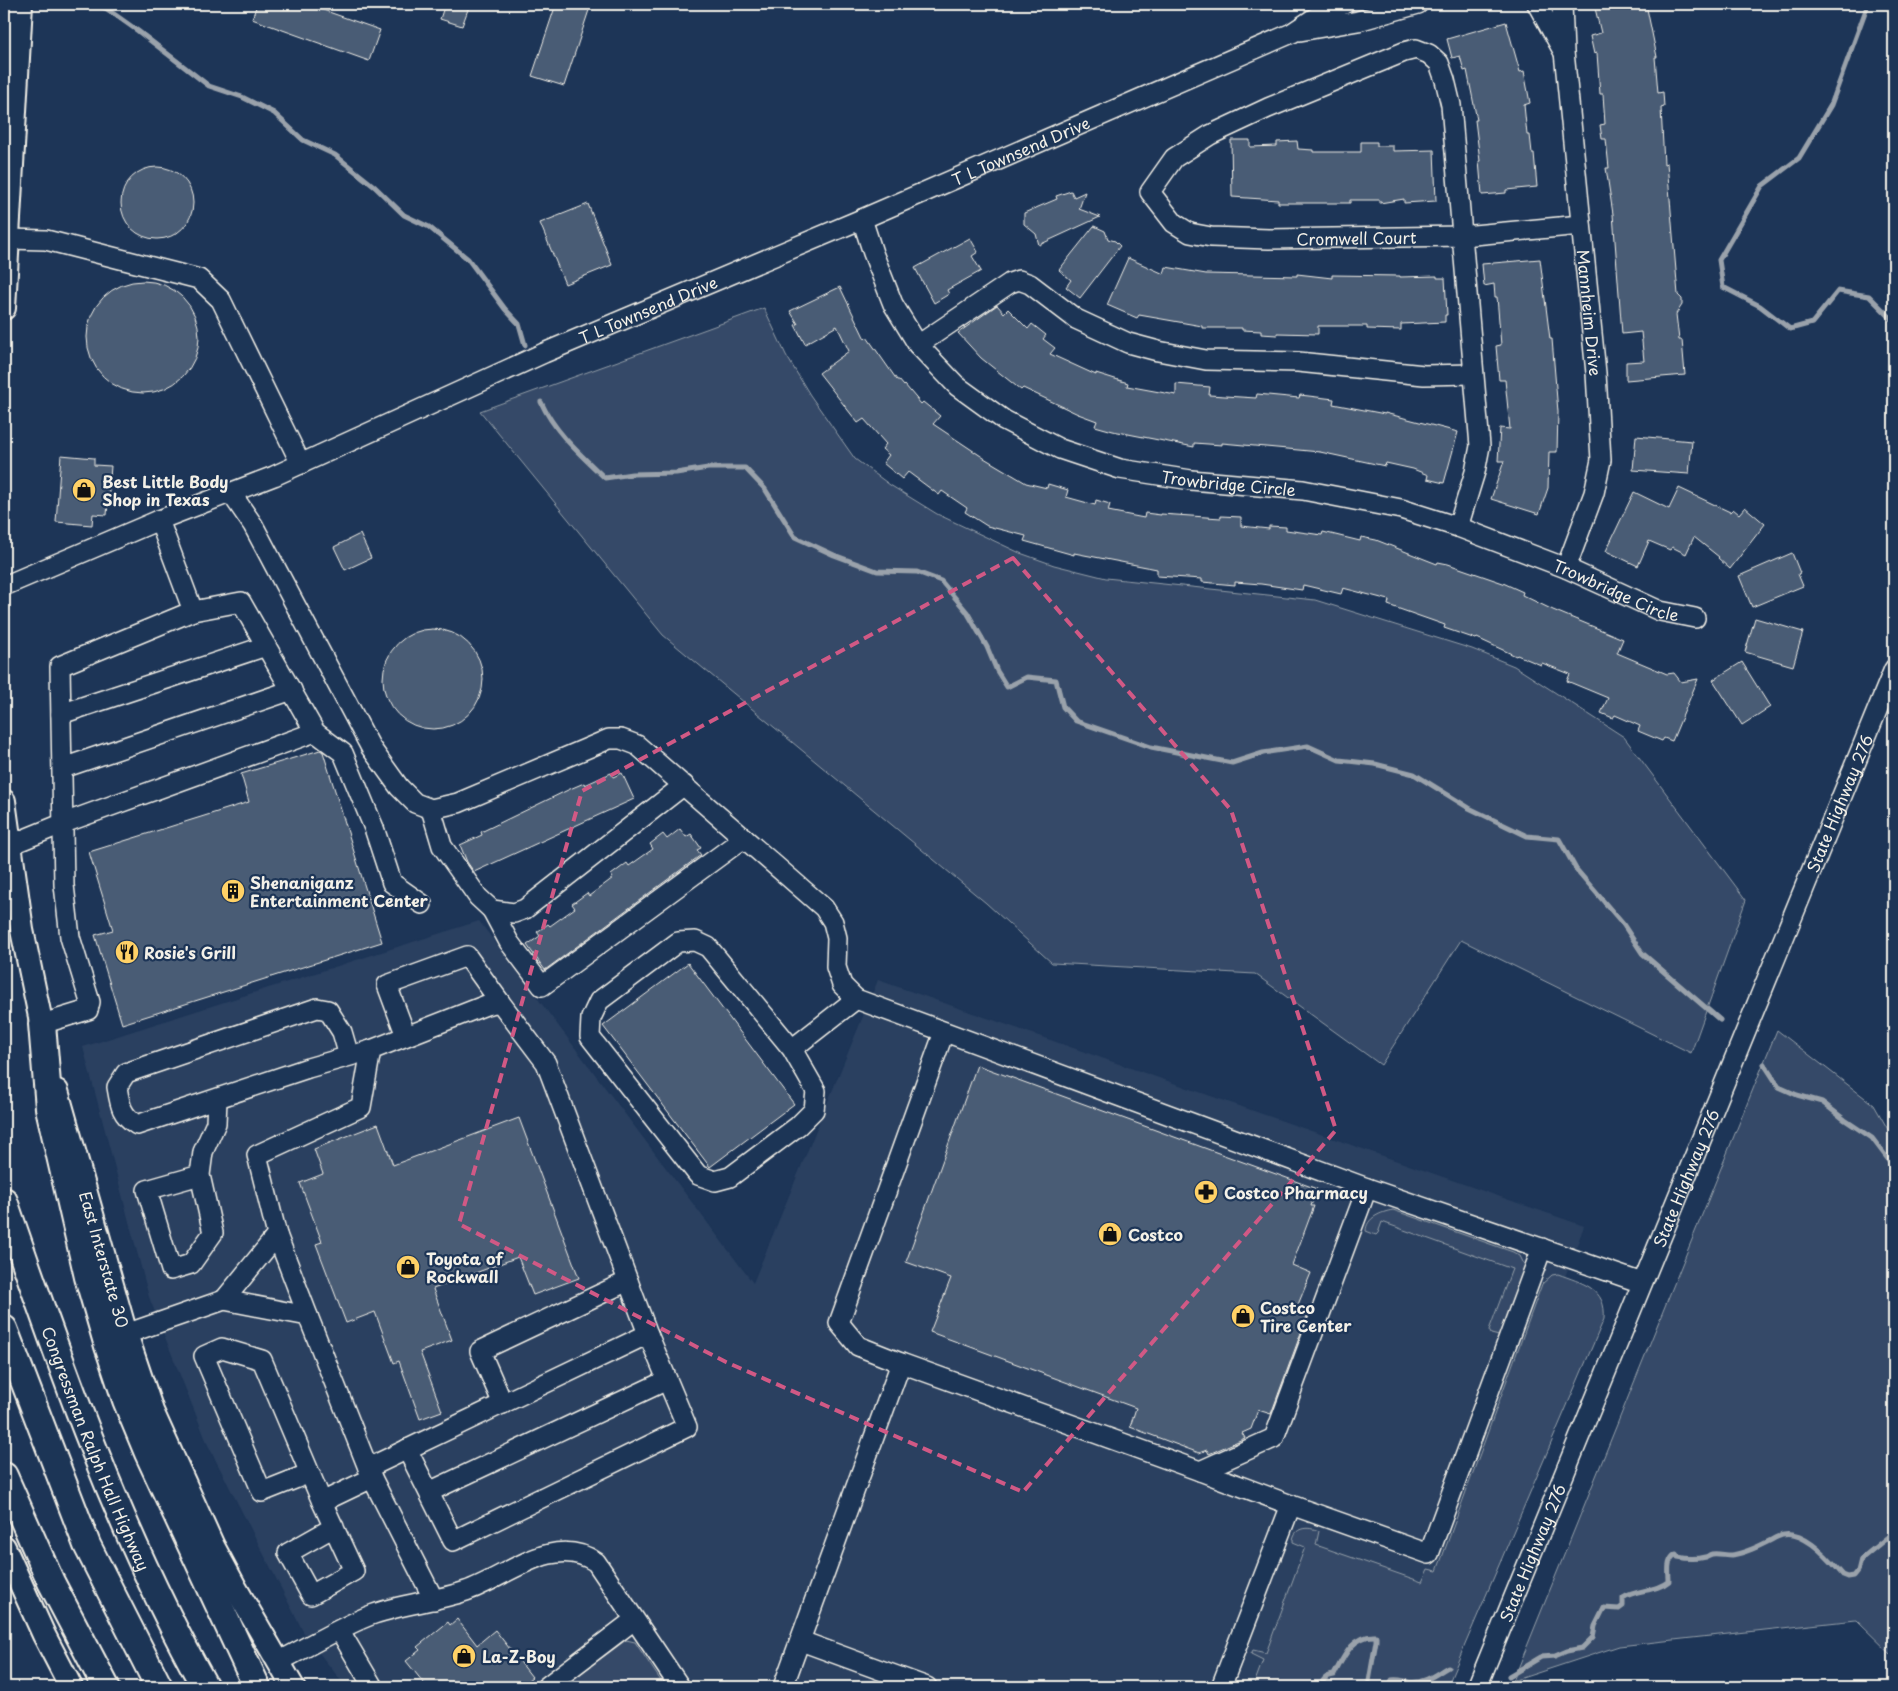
<svg xmlns="http://www.w3.org/2000/svg" width="1898" height="1691" viewBox="0 0 1898 1691" font-family="'Playpen Sans',sans-serif">
	<style>
		.built { fill: #2a4060 }
		.green { fill: #354a67; stroke: #949ea8 }
		.lines { fill: none; stroke-linecap: round; stroke-linejoin: round }
		.stream { stroke: #9aa2ab; stroke-width: 5 }
		.building { fill: #485b74; stroke: #f4f1e8 }
		.minor-casing { stroke: #f4f1e8; stroke-width: 22 }
		.major-casing { stroke: #f4f1e8; stroke-width: 26 }
		.highway-casing { stroke: #f4f1e8; stroke-width: 30 }
		.minor { stroke: #1d3557; stroke-width: 19 }
		.major { stroke: #1d3557; stroke-width: 22 }
		.highway { stroke: #1d3557; stroke-width: 26 }
		.marked { fill: none; stroke: #d15985; stroke-width: 4; stroke-dasharray: 10 6; stroke-linejoin: round }
		.labels { text-anchor: middle; dominant-baseline: central; stroke-width: 4.5; stroke-linejoin: round; paint-order: stroke }
		.street-label { font-size: 16px; fill: #f4f1e8; stroke: #1d3557 }
		.poi-label { font-size: 16px; font-weight: bold; fill: #f4f1e8; stroke: #1d3557; text-anchor: start }
	</style>
	<rect width="100%" height="100%" fill="#1d3557"/>
	<filter id="ink" filterUnits="userSpaceOnUse"><feTurbulence type="fractalNoise" baseFrequency=".02" numOctaves="2"/><feDisplacementMap in="SourceGraphic" scale="10" xChannelSelector="R" yChannelSelector="G"/><feConvolveMatrix kernelMatrix="1 2 1 2 8 2 1 2 1" color-interpolation-filters="sRGB"/></filter>
	<g filter="url(#ink)">
		<path class="built" d="M479 921 753 1283 878 980 1584 1226 1411 1687H346L305 1635 208 1445 149 1297 83 1047Z"/>
		<path class="green" d="M764 308 786 355 810 395 855 459 890 485 937 514 1020 553 1054 565 1106 578 1315 600 1472 649 1514 666 1624 737 1746 900 1691 1053 1461 940 1381 1065 1255 974 1052 963 986 903 663 635 480 411Z
			M1777 1030 1874 1105 1894 1140V1657L1856 1620 1619 1646 1513 1681Z
			M1393 1210 1513 1252 1520 1256 1526 1268 1503 1335 1499 1336 1491 1334 1489 1330 1512 1269 1382 1222 1378 1233 1376 1235 1366 1231C1366 1218 1381 1212 1393 1210Z
			M1558 1274C1582 1283 1607 1288 1604 1319L1447 1687H1253L1263 1660 1251 1654 1253 1650 1266 1653 1305 1547 1293 1542C1293 1527 1308 1526 1319 1531L1316 1545 1422 1582 1428 1569 1437 1571 1542 1284 1552 1275Z
			M626 1640 635 1642 665 1687H568L571 1681Z"/>
		<g class="lines">
			<path class="stream" d="M96 4 107 9 138 31 209 86 242 97 274 113 303 140 335 155 375 187 404 215 429 227 468 259 505 309 519 324 525 345
				M1868 4 1831 105 1799 158 1762 186 1719 260 1723 287 1760 306 1790 329 1812 323 1838 291 1869 296 1894 321
				M541 402C555 433 581 455 605 478L632 474 676 473 708 468H745L765 489 795 537 834 555 877 571 917 572 941 581 967 612 987 647 997 671 1007 687 1027 677 1056 680 1063 707 1076 721 1151 747 1232 763 1263 753 1308 746 1339 760 1375 764 1414 774 1469 808 1527 836 1559 839 1576 869 1623 924 1642 953 1720 1020
				M1764 1064 1779 1087 1797 1095 1822 1102 1845 1120 1872 1138 1894 1167
				M1509 1676 1541 1657 1555 1656 1567 1651 1582 1648 1593 1637 1595 1626 1604 1608 1619 1609 1623 1606V1598C1637 1589 1656 1592 1669 1581 1669 1571 1666 1560 1676 1554L1678 1557C1687 1559 1697 1559 1705 1557 1709 1556 1708 1555 1712 1554 1718 1553 1725 1555 1731 1555 1747 1553 1763 1544 1777 1537 1801 1525 1829 1559 1843 1575L1848 1577 1854 1576 1858 1571 1861 1559 1894 1532
				M1320 1687C1323 1679 1326 1676 1334 1675 1343 1658 1353 1634 1376 1636V1641L1368 1687
				M1389 1687 1392 1680C1399 1679 1403 1681 1409 1682 1425 1684 1435 1674 1448 1667"/>
		</g>
		<path class="building" d="M257 4H306L380 30 369 61 252 19Z
			M445 4H470L462 26 440 19Z
			M556 4H591L564 86 532 76Z
			M1594 4H1646L1657 57H1655L1658 93 1663 92 1664 107 1661 108 1664 164 1667 163 1678 295 1682 299V305L1676 314 1679 340H1682L1685 375 1626 380V362L1644 361 1641 332 1622 334 1613 214 1606 168H1609L1606 139H1602L1600 125 1605 124 1603 94H1600L1597 53 1594 54 1590 36 1601 33Z
			M1506 22 1520 72 1524 71 1530 103 1524 105 1527 135H1530L1532 153H1534L1537 187 1506 190V193L1482 195 1479 161H1480L1475 120H1477L1467 70 1464 71 1460 56 1452 58 1447 39Z
			M1231 140H1250V147L1277 146V142L1297 141 1298 149 1313 150V152H1361V142H1377V146H1393V151L1434 150 1436 201 1404 203V199L1380 203V200H1350V203H1278V200L1232 197Z
			M121 203a36 36 0 1 1 72 0a36 36 0 1 1-72 0Z
			M1071 191 1074 197 1085 192 1079 209 1100 217 1039 245 1036 234 1024 224V213L1057 199 1056 196Z
			M588 204 612 265 565 284 540 223Z
			M1094 226 1105 231 1108 239 1115 241 1120 246 1080 298 1066 287 1071 280 1059 270Z
			M970 238 978 252 972 256 981 271 947 290 949 294 934 303 915 268Z
			M1128 258 1164 274 1166 267 1206 274 1297 276V274L1332 278V275L1400 276V277L1437 276V278H1445L1447 315H1445V322L1401 324V330L1367 329V326H1318V334L1277 333V335L1261 334V331L1242 330V328H1202V326L1139 315 1137 318 1107 305Z
			M1540 259 1550 339H1552L1558 412 1557 452H1549L1548 488 1539 514 1491 499 1504 461H1498L1500 428 1510 429 1505 380H1499L1496 346 1501 345 1497 297H1495L1494 284 1484 286 1482 264Z
			M87 337a56 56 0 1 1 112 0a56 56 0 1 1-112 0Z
			M840 287 865 339 867 337 897 380H899L904 386 905 385 921 404 923 402 940 416 933 424 984 458 1026 483 1047 488 1048 484 1068 490 1066 497 1095 505 1096 500 1110 504 1108 511 1144 518 1145 513 1161 515V514L1221 518V516L1241 517V526L1269 529V526L1286 527V530L1322 535 1323 532 1360 541 1361 537 1376 540 1437 564 1438 562 1448 564 1503 583 1523 592 1522 595 1553 610 1623 639 1617 653 1667 674 1674 673 1681 682 1698 679 1672 741 1664 738 1662 741 1638 731 1640 726 1615 715 1613 718 1601 713 1608 698 1567 681 1570 674 1542 663 1541 665 1517 655 1516 656 1477 638 1476 639 1444 628 1445 625 1388 605 1389 600 1343 588 1341 594 1303 585 1302 590 1261 584 1235 582V585L1202 582V579L1157 576V569L1074 553V555L1024 541 1026 536 987 526 965 512 967 508 942 491 939 495 908 472 902 479 883 463 889 455 882 449 886 444 864 419 858 423 819 373 849 351 837 326 805 344 795 325 798 324 790 311Z
			M997 305 1004 313 1008 309 1028 329 1032 324 1046 335 1043 339 1055 348 1050 354 1096 375V373L1128 383 1127 386 1176 395V384L1210 387 1209 395 1256 398 1257 394 1299 398 1300 395 1334 399 1333 404 1385 414V413L1458 432 1444 483 1427 479 1428 475 1413 469 1386 463 1385 466 1320 452 1222 443V445L1194 443V447L1113 431 1095 426 1097 421 1078 414 1023 388 1021 390 981 358 958 333Z
			M1636 436 1692 441 1689 474 1633 470Z
			M61 455 94 458V465L111 466 107 515 93 514 92 525 56 522Z
			M1679 488 1730 512 1733 509 1739 514 1745 507 1765 524 1730 569 1718 558 1719 557 1694 537 1686 554 1672 547 1670 550 1649 541 1638 566 1606 551 1634 492 1669 509Z
			M360 534 371 558 345 570 334 547Z
			M1792 553 1800 573 1798 574 1803 586 1752 607 1739 576Z
			M1755 618 1803 632 1793 666 1745 652Z
			M383 679a50 50 0 1 1 100 0a50 50 0 1 1-100 0Z
			M1742 662 1770 707 1742 725 1713 680Z
			M320 750 323 752 382 942 122 1024 95 935 113 930 89 852 249 802 241 774Z
			M611 773 613 777 622 773 634 799 474 872 467 862 460 845 482 835 481 832 570 789 584 783 585 785Z
			M680 829 686 837 691 834 701 848 697 850 701 855 545 970 527 945 540 936 537 932 548 924 550 926 575 908 572 904 587 893 589 896 613 878 611 875 627 863 629 866 653 849 650 844 663 834 667 839Z
			M688 963 794 1104 710 1167 603 1026Z
			M977 1065 1317 1189 1311 1206H1314L1292 1265 1311 1273 1297 1307 1309 1311 1271 1414 1258 1410 1251 1429 1242 1433 1245 1438 1209 1454 1207 1450 1199 1453 1130 1427 1136 1408 930 1332 951 1278 906 1262Z
			M519 1118 579 1278 533 1295 518 1257 433 1289 452 1340 420 1352 442 1411 420 1419 399 1361 394 1363 375 1312 346 1323 316 1244 322 1242 300 1183 323 1174 314 1149 378 1124 393 1165Z
			M457 1619 477 1645 495 1630 532 1677 519 1687H427L406 1661 420 1650 417 1647 448 1622 450 1625Z"/>
		<g class="lines">
			<g class="minor-casing">
				<g id="minor">
					<path d="M1537 4 1563 51"/>
					<path id="s1" d="M1562 4 1564 52 1596 373 1601 460 1594 493 1566 568"/>
					<path d="M1300 31 1358 21 1418 4"/>
					<path id="s2" d="M862 219 873 253 893 304 918 345 957 386 1004 420 1060 449 1120 469 1191 480 1303 490 1401 509 1458 527 1566 568 1660 611 1695 618"/>
					<path d="M8 239 46 240 199 279 221 300 301 464"/>
					<path d="M918 345 1010 283 1019 280 1030 284 1076 319 1128 343 1158 351 1206 360 1298 362 1424 375 1473 374"/>
					<path d="M231 493 253 525 371 748 399 787 415 803 431 809 458 803 609 739H621L637 745 824 908 833 922 837 938 836 967 842 985 856 999 1367 1188 1642 1283"/>
					<path id="s3" d="M1458 527 1475 472 1480 446 1451 105 1445 80 1439 63 1429 54 1416 49 1404 52 1268 108 1210 135 1174 158 1150 192 1174 223 1190 233 1211 237 1269 239 1463 236 1581 225"/>
					<path id="s4" d="M4 586 159 520 274 476 544 353 862 219 1292 33 1322 13 1344 4"/>
					<path d="M61 714 266 646"/>
					<path d="M315 732 343 753 374 828 392 883 422 904"/>
					<path d="M63 768 292 690"/>
					<path d="M431 809 442 846 478 897 492 910 514 913 525 909 684 785"/>
					<path d="M10 845 64 823 315 732 241 602 193 611 159 520"/>
					<path d="M492 910 509 942 542 986 744 838"/>
					<path d="M42 1024 88 1010 90 1002 70 937 64 885 60 666 193 611"/>
					<path d="M406 1036 387 985 467 956 500 1002"/>
					<path d="M792 1049 816 1091 814 1110 798 1126 730 1177 715 1181 698 1175 590 1037 591 1018 599 1001 678 942 695 941 708 947 792 1049 856 999"/>
					<path d="M349 1056 342 1032 328 1010 317 1008 126 1073 117 1087C120 1105 121 1115 137 1125L308 1068 371 1050"/>
					<path d="M200 1175 147 1190 171 1270 191 1264 213 1233 200 1175 203 1152 216 1123 217 1099"/>
					<path d="M277 1235 308 1316"/>
					<path d="M224 1300 277 1235 257 1155 361 1107 371 1050 486 1005 500 1002 546 1063 648 1334 368 1468"/>
					<path d="M126 1334 224 1300 308 1316 372 1478 434 1600"/>
					<path d="M901 1363 1200 1471 1274 1438 1367 1188"/>
					<path d="M503 1404 480 1351 628 1281"/>
					<path d="M407 1449 453 1541 687 1427 648 1334"/>
					<path d="M1200 1471 1291 1505"/>
					<path d="M310 1473 262 1492 204 1356 222 1348 262 1360 322 1502 372 1478"/>
					<path d="M429 1492 667 1380"/>
					<path d="M322 1502 354 1571 311 1595 288 1553 334 1527"/>
					<path d="M340 1631 373 1687"/>
					<path d="M801 1641 927 1687"/>
					<path d="M278 1662C308 1647 343 1625 374 1614 403 1604 436 1601 466 1591 507 1577 553 1533 596 1562L680 1687"/>
					<path d="M546 1687 634 1620"/>
					<path d="M783 1687 901 1363 858 1346 839 1323 944 1032"/>
					<path d="M1221 1687 1291 1505 1429 1554 1542 1248"/>
					<path id="s5" d="M1477 1687 1894 669"/>
				</g>
			</g>
			<g class="major-casing">
				<g id="major">
					<path d="M4 308 21 4"/>
					<path d="M4 801 22 930 45 1041"/>
					<path id="s6" d="M57 1091 126 1334 152 1411 213 1546 235 1587 293 1687"/>
					<path d="M4 1547 44 1635 71 1687"/>
				</g>
			</g>
			<g class="highway-casing">
				<g id="highway">
					<path d="M42 1024 49 1108 88 1277 108 1346 126 1400 148 1453 257 1687"/>
					<path id="s7" d="M4 1201C61 1367 119 1533 205 1687"/>
					<path d="M4 1329 87 1545 159 1687"/>
					<path d="M4 1476 51 1582 106 1687"/>
				</g>
			</g>
			<use href="#minor" class="minor"/>
			<use href="#major" class="major"/>
			<use href="#highway" class="highway"/>
		</g>
	</g>
	<path class="marked" d="M1013 558 1231 810 1336 1130 1023 1492 726 1362 459 1224 582 791Z"/>
	<defs>
		<g id="shop-disc" transform="scale(1.25)"><circle r="9.5" fill="#ffd166" stroke="#1d3557"/><path d="M-5-2.5h2.3a2.7 3.5 0 0 1 5.4 0H5L5.5 6h-11ZM-1.5-2.5h3a1.5 2.3 0 0 0-3 0Z" fill="#111"/></g>
		<g id="building-disc" transform="scale(1.25)"><circle r="9.5" fill="#ffd166" stroke="#1d3557"/><path d="M-4-6H4V6H1V3H-1V6H-4ZM-2.5-4.3h1.7v1.8h-1.7ZM.8-4.3h1.7v1.8H.8ZM-2.5-1h1.7V.8h-1.7ZM.8-1h1.7V.8H.8Z" fill="#111"/></g>
		<g id="restaurant-disc" transform="scale(1.25)"><circle r="9.5" fill="#ffd166" stroke="#1d3557"/><path d="M-5-6h1v4h1v-4h1v4h1v-4h1v5L-1.5 .5V6h-2V.5L-5-1ZM5-6V6H3V1.5H1.5Q1.5-4 5-6Z" fill="#111"/></g>
		<g id="pharmacy-disc" transform="scale(1.25)"><circle r="9.5" fill="#ffd166" stroke="#1d3557"/><path d="M-2-6h4v4h4v4h-4v4h-4v-4h-4v-4h4Z" fill="#111"/></g>
	</defs>
	<g fill-rule="evenodd">
		<use href="#shop-disc" x="84" y="490"/>
		<use href="#building-disc" x="233" y="891"/>
		<use href="#restaurant-disc" x="127" y="952"/>
		<use href="#pharmacy-disc" x="1206" y="1192"/>
		<use href="#shop-disc" x="1110" y="1234"/>
		<use href="#shop-disc" x="408" y="1267"/>
		<use href="#shop-disc" x="1243" y="1316"/>
		<use href="#shop-disc" x="464" y="1656"/>
	</g>
	<g class="labels">
		<g class="street-label">
			<text stroke="none"><textPath href="#s4" startOffset="1106">T L Townsend Drive</textPath></text>
			<text stroke="none"><textPath href="#s3" startOffset="1030">Cromwell Court</textPath></text>
			<text stroke="none"><textPath href="#s4" startOffset="701">T L Townsend Drive</textPath></text>
			<text stroke="none"><textPath href="#s1" startOffset="310">Mannheim Drive</textPath></text>
			<text stroke="none"><textPath href="#s2" startOffset="489">Trowbridge Circle</textPath></text>
			<text stroke="none"><textPath href="#s2" startOffset="894">Trowbridge Circle</textPath></text>
			<text stroke="none"><textPath href="#s5" startOffset="955">State Highway 276</textPath></text>
			<text stroke="none"><textPath href="#s5" startOffset="550">State Highway 276</textPath></text>
			<text stroke="none"><textPath href="#s6" startOffset="175">East Interstate 30</textPath></text>
			<text stroke="none"><textPath href="#s7" startOffset="264">Congressman Ralph Hall Highway</textPath></text>
			<text stroke="none"><textPath href="#s5" startOffset="145">State Highway 276</textPath></text>
		</g>
		<g class="poi-label">
			<text x="102" y="481">Best Little Body<tspan x="102" dy="18">Shop in Texas</tspan></text>
			<text x="250" y="882">Shenaniganz<tspan x="250" dy="18">Entertainment Center</tspan></text>
			<text x="144" y="952">Rosie's Grill</text>
			<text x="1224" y="1192">Costco Pharmacy</text>
			<text x="1128" y="1234">Costco</text>
			<text x="426" y="1258">Toyota of<tspan x="426" dy="18">Rockwall</tspan></text>
			<text x="1260" y="1307">Costco<tspan x="1260" dy="18">Tire Center</tspan></text>
			<text x="482" y="1656">La-Z-Boy</text>
		</g>
	</g>
	<rect width="1898" height="1691" fill="none" stroke="#1d3557" stroke-width="20"/>
	<rect x="10" y="10" width="1878" height="1671" fill="none" stroke="#f4f1e8" stroke-width="2" filter="url(#ink)"/>
</svg>
